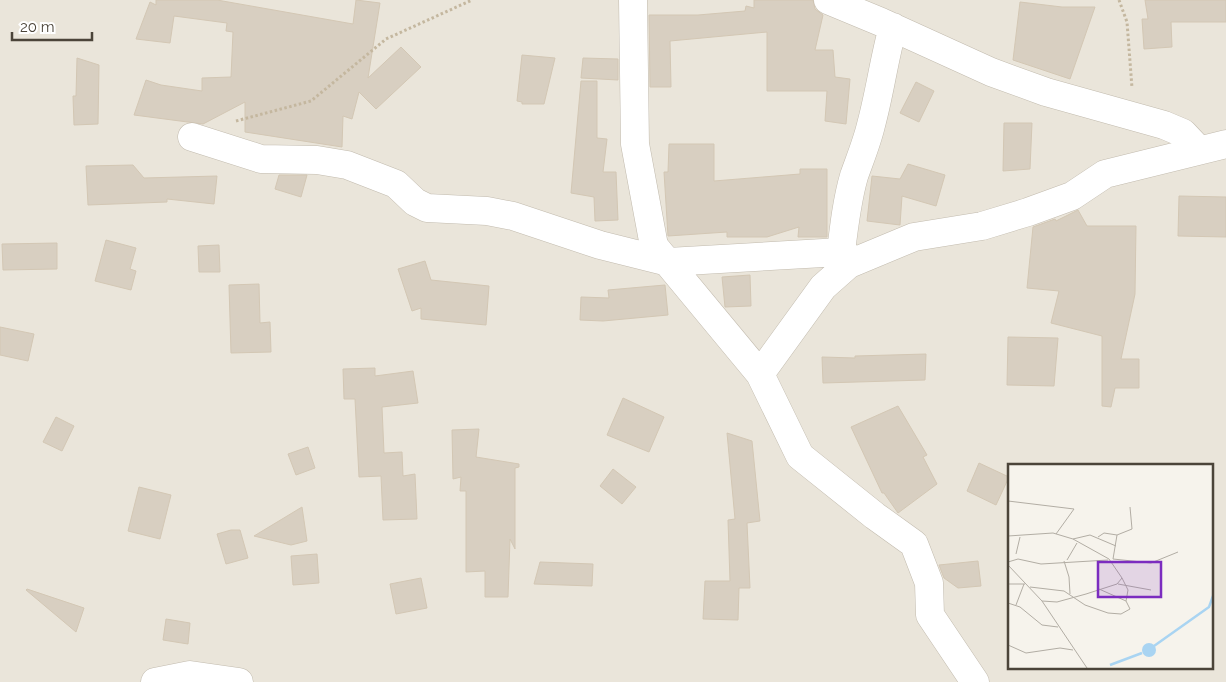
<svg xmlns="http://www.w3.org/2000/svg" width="1226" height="682" viewBox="0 0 1226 682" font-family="Raleway,sans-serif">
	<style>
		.residential { fill: #eae5da; fill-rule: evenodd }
		.building { fill: #d8cfc1; stroke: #d3c7b4 }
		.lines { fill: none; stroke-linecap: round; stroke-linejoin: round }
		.street-casing { stroke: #c2bbae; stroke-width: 29 }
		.path { stroke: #c4b79f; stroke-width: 3; stroke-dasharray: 2.5 2.5; stroke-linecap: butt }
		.street { stroke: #fff; stroke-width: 28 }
		.inset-river { fill: none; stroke: #a9d4f2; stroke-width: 2.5 }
		.inset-road { fill: none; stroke: #b2ada4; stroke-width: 1 }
		.view { fill: #7b2cbf; fill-opacity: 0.15; stroke: #7b2cbf; stroke-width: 2.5 }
		.inset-edge { fill: none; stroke: #4b4439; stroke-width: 2.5 }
	</style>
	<rect width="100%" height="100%" fill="#f6f3ec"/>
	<path class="residential" d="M0 0H1226V682H0ZM1010 466H1212V668H1010Z"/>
	<path class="building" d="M156 0H217L353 24 356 0 380 3 368 78 401 47 421 67 376 109 359 92 352 119 343 116 342 147 245 132V102L203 124 134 115 146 80 161 85 202 91V78L231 77 233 32 226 31 227 23 174 16 170 43 136 39 150 2 156 5Z
		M754 0H813L815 9 823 15 815 50H833L835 77 850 79 846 124 825 121 827 91H767V32L670 41 671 87H650L649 15H698L745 11 746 6 754 8Z
		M1145 0H1226V22H1171L1172 47 1144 49 1142 19H1148Z
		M1020 2 1062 7H1095L1070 79 1013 60Z
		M522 55 555 58 544 104H522V102L517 101Z
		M77 58 99 65 98 124 74 125 73 96H76Z
		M583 58 618 59V80L581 78Z
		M581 81H597V138L607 139 603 172H616L618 220 595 221 594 197 571 193Z
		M916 82 934 91 919 122 900 113Z
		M1004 123H1032L1030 169 1003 171Z
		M669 144H714V181L800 174V169H827V237H798L799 227 767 237H727V232L668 236 664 172H668Z
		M908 164 945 175 936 206 902 196 900 225 867 221 872 176 900 179Z
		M133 165 144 178 217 176 214 204 167 199V202L88 205 86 166Z
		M279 175H307L301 197 275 189Z
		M1179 196 1226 197V237L1178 236Z
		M1078 210 1087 226H1136L1135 294 1121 359H1139V388H1115L1111 407 1102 406V336L1051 323 1059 291 1027 288 1033 227 1055 219 1056 221Z
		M106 240 136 248 130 269 136 271 131 290 95 281Z
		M57 243V269L3 270 2 244Z
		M219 245 220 272H199L198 246Z
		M425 261 431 280 489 286 486 325 421 319V308L412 311 398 269Z
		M750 275 751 306 725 307 722 277Z
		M259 284 260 323 270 322 271 352 231 353 229 285Z
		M665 285 668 315 603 321 580 320 581 297 609 298 608 290Z
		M0 327 34 334 28 361 0 355Z
		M1008 337 1058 338 1054 386 1007 385Z
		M926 354 925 380 823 383 822 357 855 358V356Z
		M375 368V376L413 371 418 403 382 407 384 453 402 452 403 476 415 474 417 519 383 520 381 476 359 477 355 399H344L343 369Z
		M623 398 664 417 649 452 607 435Z
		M898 406 927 455 923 457 937 484 898 513 884 493H882L851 427Z
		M56 417 74 426 62 451 43 442Z
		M479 429 476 457 519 464V467L515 468V549L510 539 508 597H485V571L466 572V491H460L461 477 453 479 452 430Z
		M727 433 752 441 760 521 747 523 750 588H739L738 620 703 619 705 581H730L728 520 735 519Z
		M308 447 315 468 296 475 288 454Z
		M979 463 1009 477 996 505 967 491Z
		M613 469 636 487 622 504 600 486Z
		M139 487 171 495 160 539 128 531Z
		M302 507 307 541 291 545 254 536Z
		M231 530H240L248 558 226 564 217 534Z
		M317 554 319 583 293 585 291 556Z
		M978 561 981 586 958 588 944 578 939 565Z
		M540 562 593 564 592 586 534 584Z
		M421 578 427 608 396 614 390 584Z
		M27 589 84 608 76 632 26 590Z
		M166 619 190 623 188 644 163 640Z"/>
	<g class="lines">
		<g class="street-casing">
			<path id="street" d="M633 0 635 144 654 246 760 374
				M828 0 881 22 991 72 1046 92 1164 125 1183 133 1199 150
				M192 137 261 159 317 160 347 165 396 184 415 202 427 208 487 211 513 216 600 245 668 262 841 252
				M855 261 841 252C844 226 847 200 854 176 860 159 867 142 871 125 880 92 884 59 893 27
				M155 682 190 675 239 682
				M975 682 930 615 929 583 914 544 875 516 800 456 760 374 823 287 849 264 914 237 982 226 1028 212 1072 196 1105 174 1226 144"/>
		</g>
		<path class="path" d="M1119 0 1127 22 1132 88
			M236 121 311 101 386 39 472 0"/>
		<use href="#street" class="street"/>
	</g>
	<g transform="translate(1008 464)">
		<rect width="205" height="205" fill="#f6f3ec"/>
		<path d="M134 186a7 7 0 1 1 14 0a7 7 0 1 1-14 0Z" fill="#a9d4f2"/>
		<path class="inset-river" d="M146 182 201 143 205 132M102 201 134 189"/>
		<path class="inset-road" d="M0 37 66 45 48 70M122 43 124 65 109 71 105 95 143 99 170 88M0 72 45 69 65 75 101 95 114 114 109 120 78 130 49 138 34 137M90 73 96 69 109 71M65 75 82 71 108 82M8 90 12 73M59 96 69 79M56 97 61 113 62 130M0 98 10 95 33 100 100 96M0 101 34 137 79 204M114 114 120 126 118 137M0 120H17M110 120 143 126M22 123 56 127 77 141 100 149 113 150 122 145 118 137 91 125M0 139 12 143 34 161 50 163M8 141 16 120M0 181 18 189 52 184 65 186"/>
		<path class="view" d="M90 98H153V133H90Z"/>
		<rect width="205" height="205" class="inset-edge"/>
	</g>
	<path d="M12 32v8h80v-8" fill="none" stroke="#4b4439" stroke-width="2.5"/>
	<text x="20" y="32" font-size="15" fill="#4b4439" stroke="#ffffff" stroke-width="4" paint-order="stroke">20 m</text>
</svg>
